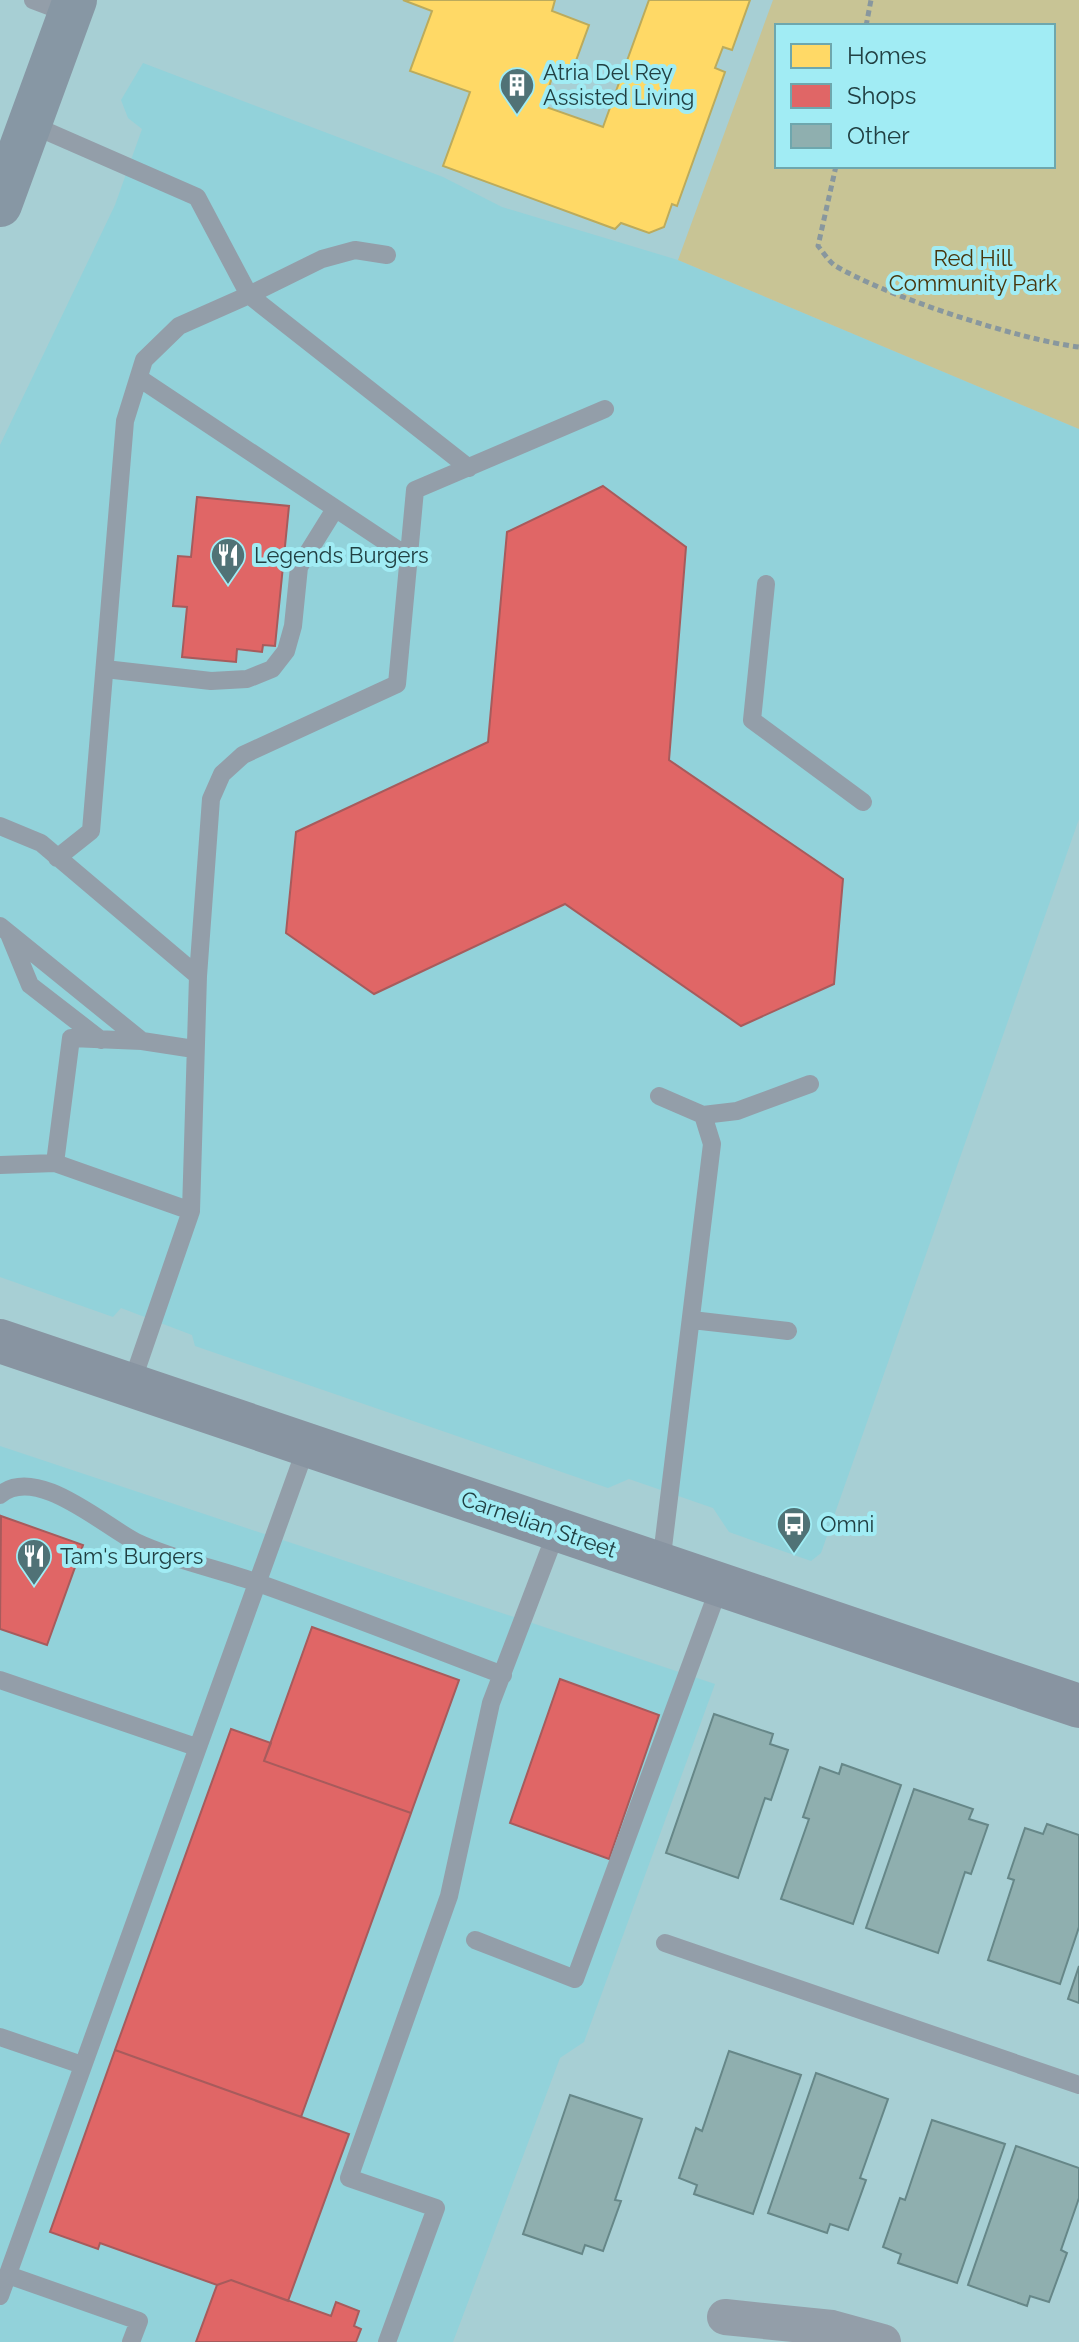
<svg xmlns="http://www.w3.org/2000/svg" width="1079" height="2342" viewBox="0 0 1079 2342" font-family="Raleway,sans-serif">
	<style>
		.built { fill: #92d2da }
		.green { fill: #c8c495; fill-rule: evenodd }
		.homes { fill: #ffd966; stroke: #bcab5c; stroke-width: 2 }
		.shops { fill: #e06666; stroke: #a75b5c; stroke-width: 2 }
		.building { fill: #8fafaf; stroke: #668788; stroke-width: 2 }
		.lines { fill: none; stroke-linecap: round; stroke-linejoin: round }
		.path { stroke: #88979e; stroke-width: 5; stroke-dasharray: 6 4; stroke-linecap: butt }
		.service { stroke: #939ea9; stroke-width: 18 }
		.minor { stroke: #939ea9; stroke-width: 36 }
		.secondary { stroke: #8894a1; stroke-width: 44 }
		.primary { stroke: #8797a4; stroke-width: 44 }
		.labels { text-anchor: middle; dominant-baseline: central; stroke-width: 8; stroke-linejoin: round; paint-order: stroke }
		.poi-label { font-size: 22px; fill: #214043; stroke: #a1ecf4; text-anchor: start }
		.park-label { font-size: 22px; fill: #48360d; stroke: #a1ecf4 }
		.street-label { font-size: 22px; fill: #214043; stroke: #a1ecf4 }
	</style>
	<rect width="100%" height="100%" fill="#a7cfd4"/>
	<path class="built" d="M143 63 443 177 502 207 678 260 1079 429V819L821 1553 811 1561 729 1532 713 1508 629 1479 608 1488 195 1346 192 1335 121 1308 113 1317 0 1277V445L115 205 142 129 128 118 121 100Z
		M0 1446 715 1684 584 2042 560 2058 453 2342H0Z"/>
	<path class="green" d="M773 0H1079V429L678 260ZM777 26H1053V166H777Z"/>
	<path class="homes" d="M403 0H555L552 11 589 25 570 77 554 71 543 106 603 127 649 0H750L732 50 723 47 715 68 725 72 677 206 672 204 664 227 649 233 621 223 615 229 443 166 470 92 410 71 432 11Z"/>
	<path class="shops" d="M603 486 686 547 669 760 843 879 834 984 741 1026 565 904 374 994 286 933 296 832 488 742 507 532Z
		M197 497 289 506 275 646 263 645 262 652 237 649 236 662 182 657 187 607 173 606 178 556 191 557Z
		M1 1516 83 1545 47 1645 0 1629Z
		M312 1627 459 1680 411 1813 264 1761Z
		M560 1679 659 1715 609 1859 510 1823Z
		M231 1729 271 1743 264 1761 411 1813 301 2117 115 2050Z
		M115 2050 349 2134 288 2301 231 2280 217 2285 100 2243 98 2249 50 2232Z
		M231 2280 331 2316 336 2302 359 2311 354 2326 361 2329 356 2342H196L217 2285Z"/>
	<path class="building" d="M714 1714 773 1734 770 1744 788 1750 771 1800 765 1798 738 1878 666 1853Z
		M842 1764 901 1785 853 1924 781 1899 809 1819 803 1817 820 1767 839 1774Z
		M914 1789 973 1809 969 1819 988 1825 971 1874 965 1872 938 1953 866 1928Z
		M1047 1824 1079 1835V1927L1060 1984 988 1960 1014 1880 1008 1878 1025 1828 1043 1834Z
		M1079 1966V2003L1068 1999Z
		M729 2051 801 2075 753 2214 694 2194 697 2185 679 2178 696 2128 702 2131Z
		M816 2073 888 2099 860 2178 866 2180 848 2230 830 2224 827 2233 768 2213Z
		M570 2095 642 2119 615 2200 621 2201 603 2251 585 2245 582 2254 523 2234Z
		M932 2120 1005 2144 957 2283 898 2263 901 2254 883 2247 900 2198 905 2200Z
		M1016 2146 1079 2168V2198L1061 2250 1067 2253 1049 2302 1030 2296 1027 2306 968 2285Z"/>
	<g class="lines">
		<path class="path" d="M866 26 871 0
			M836 166 818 246C823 252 828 260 834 265 885 296 1020 340 1079 347"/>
		<path class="service" d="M33 0 70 14
			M30 124 197 197 249 295 322 259 355 250 387 255
			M139 378 407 556
			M766 584 752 720 863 802
			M105 669 211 681 247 679 272 669 286 651 293 626 299 567 335 509
			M0 826 41 843 198 976 191 1211 131 1385
			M57 858 91 831 125 421 144 360 179 326 249 295 469 468
			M0 926 142 1041
			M9 934 30 985 101 1040
			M198 976 211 799 222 774 243 755 397 684 415 490 605 409
			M659 1096 703 1115 712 1144 661 1564
			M703 1115 737 1111 810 1084
			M55 1163 71 1038 142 1041 194 1049
			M0 1165 55 1163 191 1211
			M692 1320 788 1331
			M0 1495C36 1464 104 1526 136 1542 174 1560 218 1569 258 1583 340 1612 421 1644 503 1675
			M0 1680 196 1747
			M475 1940 575 1979 720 1585
			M665 1943 1079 2085
			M0 2037 82 2065
			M8 2275 139 2321 131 2342
			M0 2296 307 1445
			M387 2342 436 2208 349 2178 449 1896 491 1703 557 1530"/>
		<path class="minor" d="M725 2317 832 2328 883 2342"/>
		<path class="secondary" d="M0 1341 1079 1706"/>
		<path class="primary" d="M0 205 75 0"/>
	</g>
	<defs>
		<g id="building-pin" transform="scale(1.8)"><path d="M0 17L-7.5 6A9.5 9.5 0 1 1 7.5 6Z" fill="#507276" stroke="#a1ecf4"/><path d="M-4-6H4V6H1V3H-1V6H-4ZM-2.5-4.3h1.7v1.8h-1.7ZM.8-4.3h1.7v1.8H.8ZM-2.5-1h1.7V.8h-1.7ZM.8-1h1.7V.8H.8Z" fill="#fff"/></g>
		<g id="restaurant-pin" transform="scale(1.8)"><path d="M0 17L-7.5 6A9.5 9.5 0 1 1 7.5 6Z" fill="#507276" stroke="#a1ecf4"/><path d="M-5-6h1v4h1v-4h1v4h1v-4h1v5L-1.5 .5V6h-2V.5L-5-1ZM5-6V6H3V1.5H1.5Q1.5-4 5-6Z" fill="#fff"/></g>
		<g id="bus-pin" transform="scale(1.8)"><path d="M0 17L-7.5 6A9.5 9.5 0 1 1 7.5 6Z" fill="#507276" stroke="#a1ecf4"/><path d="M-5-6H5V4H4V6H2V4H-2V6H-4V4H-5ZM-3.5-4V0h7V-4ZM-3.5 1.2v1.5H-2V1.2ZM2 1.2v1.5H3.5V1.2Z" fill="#fff"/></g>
	</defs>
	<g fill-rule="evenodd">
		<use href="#building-pin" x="517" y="85"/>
		<use href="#restaurant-pin" x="228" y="555"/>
		<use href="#bus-pin" x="794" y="1524"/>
		<use href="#restaurant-pin" x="34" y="1556"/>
	</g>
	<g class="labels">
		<g class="poi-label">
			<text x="543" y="72">Atria Del Rey<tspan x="543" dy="25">Assisted Living</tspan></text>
			<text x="254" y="555">Legends Burgers</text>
			<text x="820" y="1524">Omni</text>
			<text x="60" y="1556">Tam's Burgers</text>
		</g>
		<g class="park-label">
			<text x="973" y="258">Red Hill<tspan x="973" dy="25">Community Park</tspan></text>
		</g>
		<g class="street-label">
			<text transform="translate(539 1524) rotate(19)">Carnelian Street</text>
		</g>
	</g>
	<rect x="775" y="24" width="280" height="144" fill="#a1ecf4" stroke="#6ea7ad" stroke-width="2"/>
	<rect x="791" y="44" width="40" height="24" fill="#ffd966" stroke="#6ea7ad" stroke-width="2"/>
	<text x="847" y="64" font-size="24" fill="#214043">Homes</text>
	<rect x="791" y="84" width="40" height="24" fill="#e06666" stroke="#6ea7ad" stroke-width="2"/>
	<text x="847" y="104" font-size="24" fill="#214043">Shops</text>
	<rect x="791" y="124" width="40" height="24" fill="#8fafaf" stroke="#6ea7ad" stroke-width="2"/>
	<text x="847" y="144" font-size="24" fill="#214043">Other</text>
</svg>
